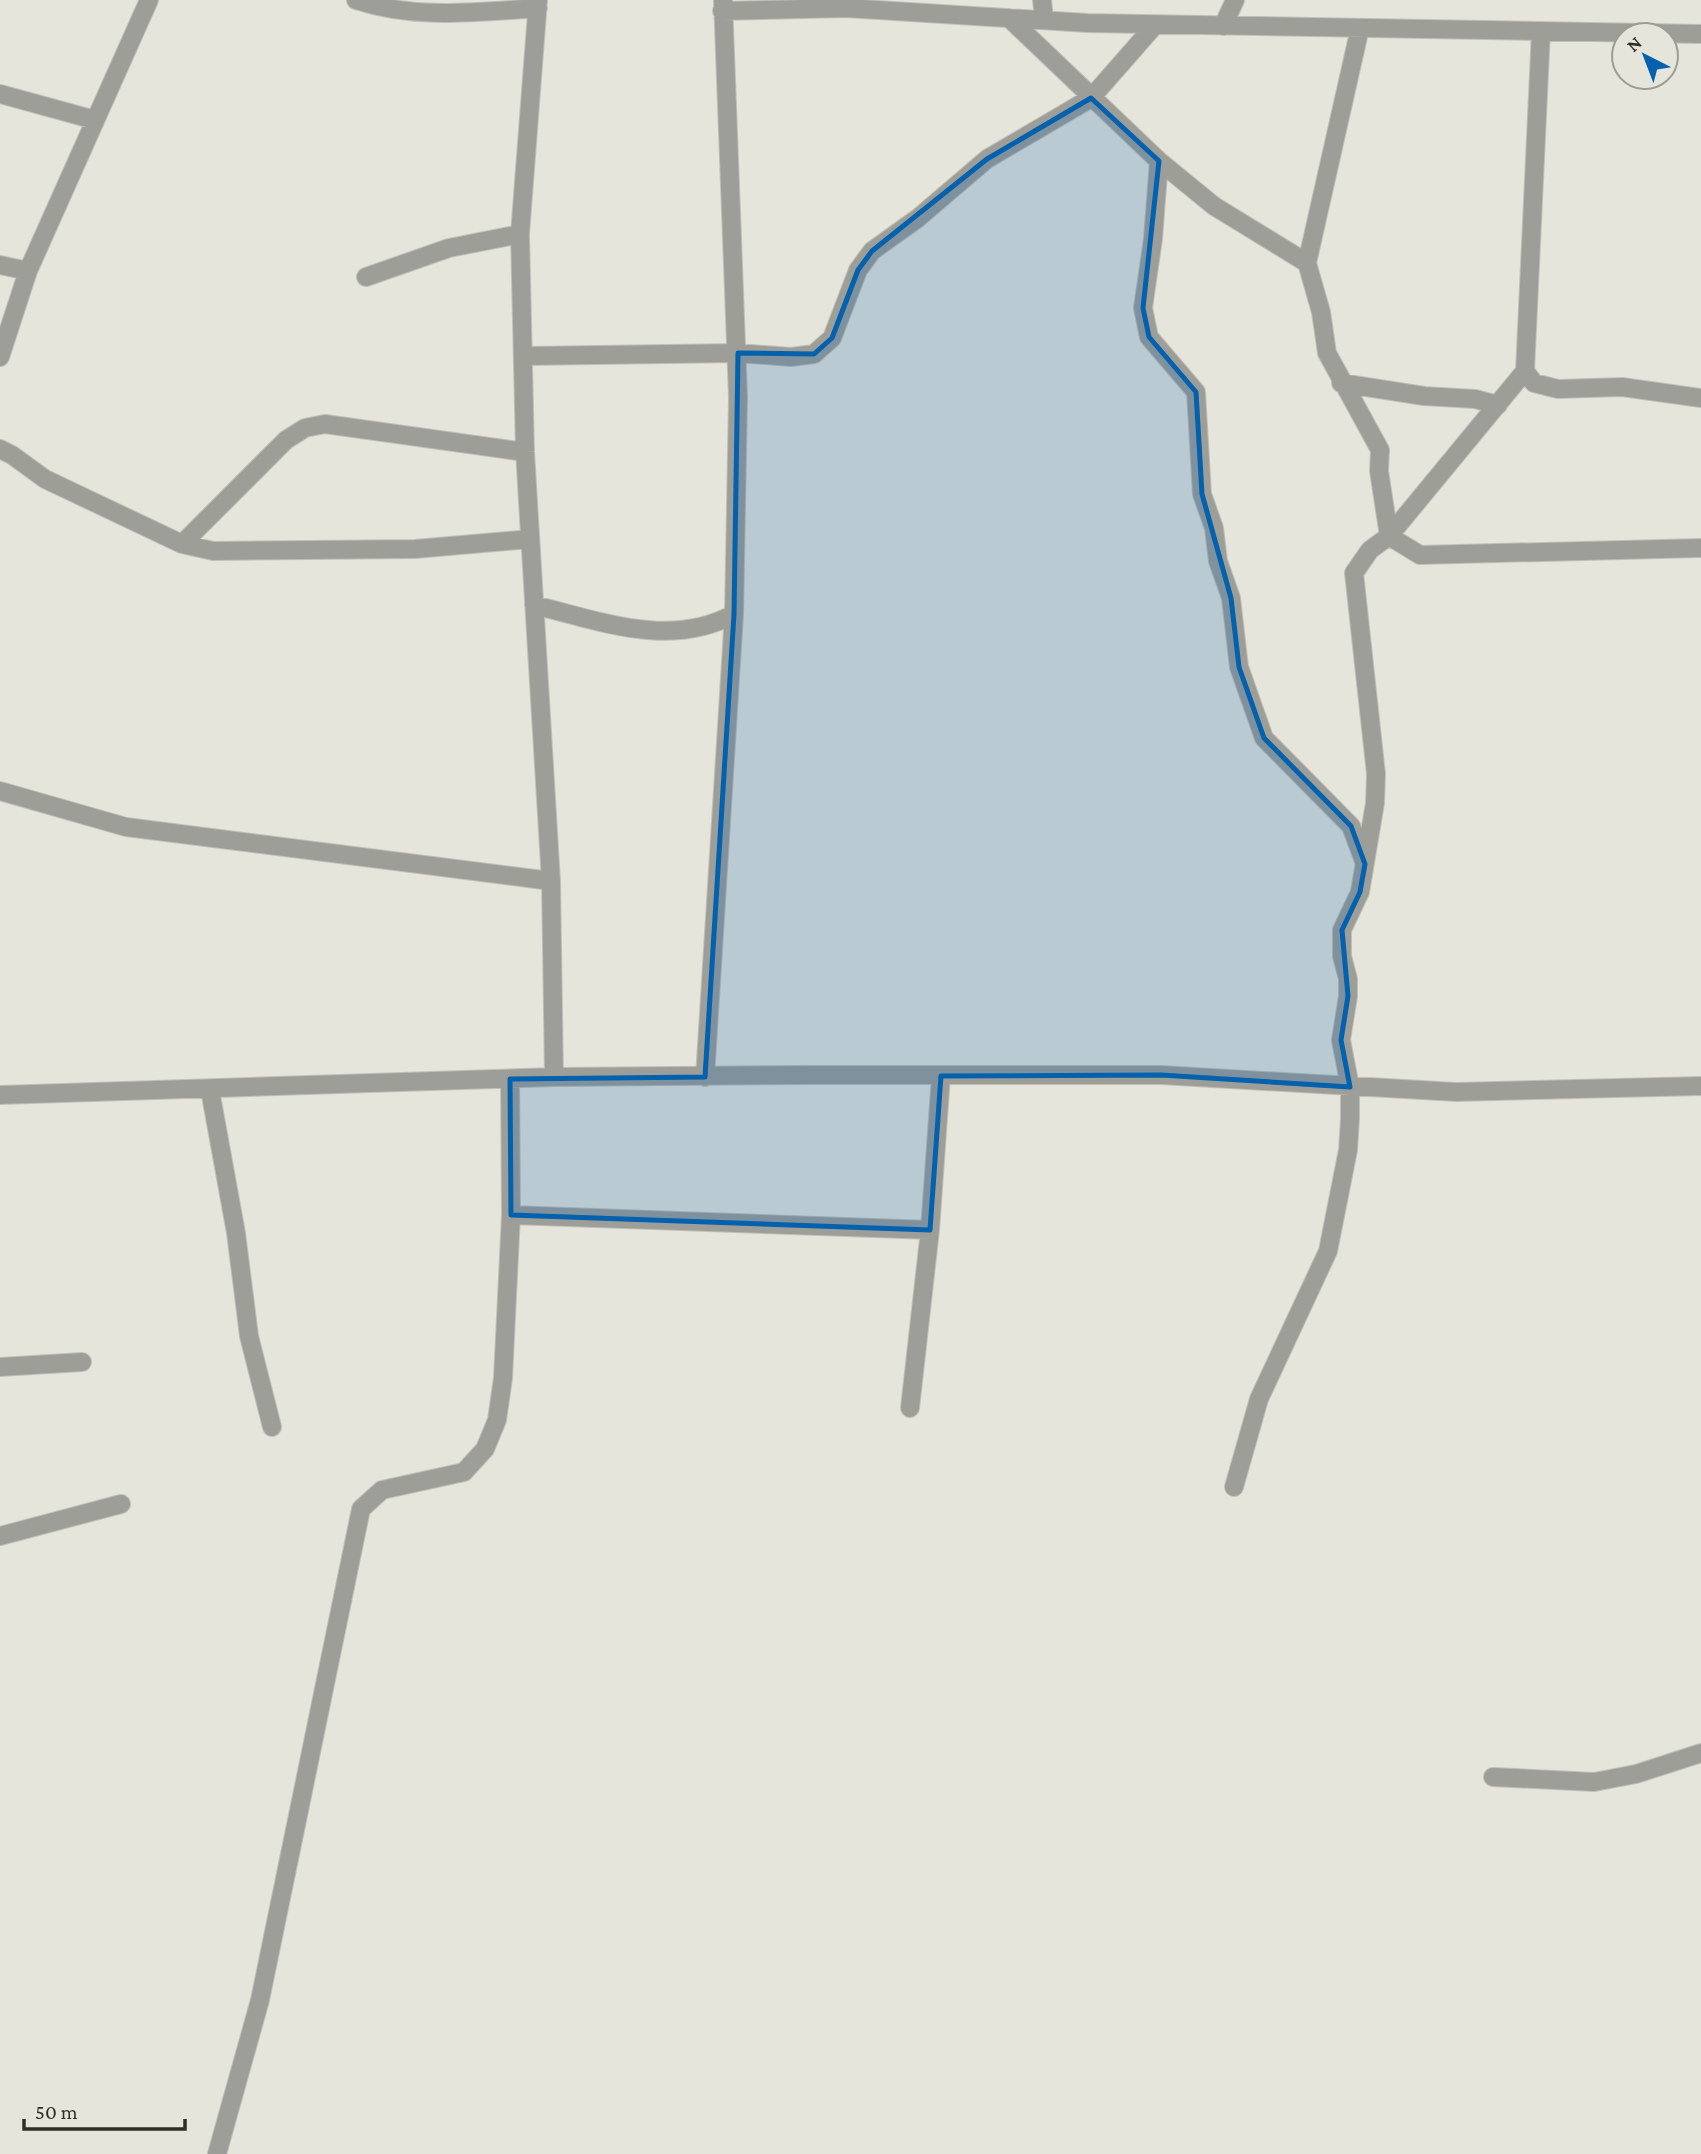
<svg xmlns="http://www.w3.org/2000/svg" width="1701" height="2154" viewBox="0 0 1701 2154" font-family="'Crimson Pro',serif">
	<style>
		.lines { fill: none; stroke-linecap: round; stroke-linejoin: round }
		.minor-casing { stroke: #c1c0b8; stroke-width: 20 }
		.minor { stroke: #9e9e99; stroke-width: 18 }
		.marked { fill: #0361ae; fill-opacity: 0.2; stroke: #0361ae; stroke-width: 5; stroke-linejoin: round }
	</style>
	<rect width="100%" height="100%" fill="#e6e5db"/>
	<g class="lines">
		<g class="minor-casing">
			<path id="minor" d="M356 0C416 20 476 12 538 8
				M538 0 520 234 525 452 551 881 554 1077
				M1042 0 1044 18
				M722 11 846 8 1087 23 1701 34
				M1009 18 1159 161 1214 206 1307 263
				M1223 26 1235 0
				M1360 28 1307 263 1321 312 1327 353 1380 450 1379 471 1389 536 1420 555 1701 548
				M1541 31 1525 371 1534 383 1558 389 1622 387 1701 398
				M0 94 95 120
				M1159 161 1153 239 1143 308 1149 337 1196 392 1202 494 1214 528 1218 561 1231 598 1239 667 1264 738 1351 826 1364 861
				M0 265 28 271
				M366 277 449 248 520 234
				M525 356 738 353 791 357 814 354 832 338 858 270 872 251 918 218 987 159 1091 98 1155 25
				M0 357 28 271 149 0
				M1341 383 1424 396 1475 399 1498 405
				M0 449 12 455 45 479 182 544 213 551 415 549 530 539
				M182 544 286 440 305 428 325 424 525 452
				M534 605C600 621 670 649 734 614
				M0 791 126 827 551 881
				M705 1077 734 614 738 397 723 0
				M210 1090 236 1233 249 1336 272 1427
				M0 1095 554 1077 807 1075H1161L1456 1092 1701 1086
				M511 1215 930 1230
				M0 1367 82 1362
				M910 1408 930 1230 941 1076
				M1234 1487 1259 1399 1328 1251 1348 1150 1350 1119V1087L1341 1040 1348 996V979L1342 956V930L1360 892 1375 803 1376 774 1354 573 1370 550 1389 536 1525 371
				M0 1536 121 1504
				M1493 1777 1594 1782 1636 1774 1701 1753
				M217 2154 260 2000 361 1509 382 1490 464 1472 485 1449 497 1420 503 1378 511 1215 510 1079"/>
		</g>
		<use href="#minor" class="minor"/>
	</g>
	<path class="marked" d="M1091 98 1159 161 1143 308 1149 337 1196 392 1202 494 1231 598 1239 667 1264 738 1351 826 1365 864 1360 892 1342 930 1348 996 1341 1040 1350 1087 1161 1075 941 1076 930 1230 511 1215 510 1079 705 1077 734 614 738 353 814 354 832 338 858 270 872 251 987 159Z"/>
	<g transform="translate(1645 56) rotate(318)"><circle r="33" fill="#e6e5db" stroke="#9d9c95" stroke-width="2"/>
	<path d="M0-5L12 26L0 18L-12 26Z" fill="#0361ae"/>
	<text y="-10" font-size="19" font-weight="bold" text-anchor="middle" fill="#2f2e2b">N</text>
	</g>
	<path d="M24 2119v10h161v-10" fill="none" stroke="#2f2e2b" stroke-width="3.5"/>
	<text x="35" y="2119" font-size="21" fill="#2f2e2b" stroke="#e6e5db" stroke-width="5" paint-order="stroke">50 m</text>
</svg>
